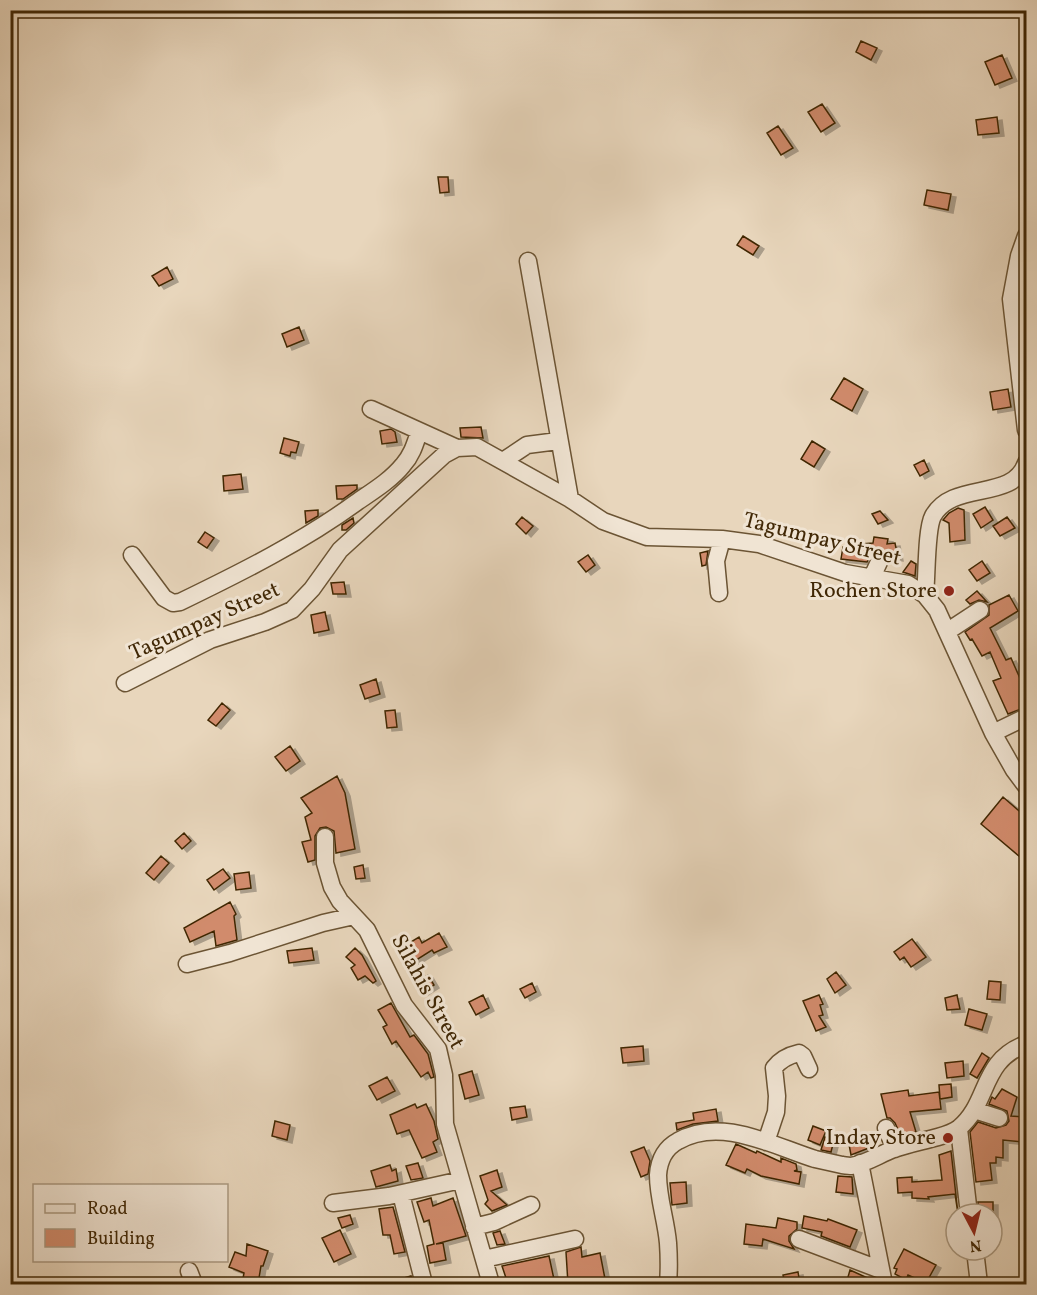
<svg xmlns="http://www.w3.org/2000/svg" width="1037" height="1295" viewBox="0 0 1037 1295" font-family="Vollkorn,serif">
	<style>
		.building { fill: #d18b6c; stroke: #412806; stroke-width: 1.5; filter: url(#shadow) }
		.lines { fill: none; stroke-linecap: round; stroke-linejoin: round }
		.minor-casing { stroke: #6b5434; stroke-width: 19 }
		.minor { stroke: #f0e4d3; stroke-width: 16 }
		.poi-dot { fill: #8f2418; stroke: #f0e4d3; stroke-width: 2 }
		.labels { text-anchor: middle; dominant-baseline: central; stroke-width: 6; stroke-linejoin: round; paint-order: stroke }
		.street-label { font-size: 22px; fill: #412806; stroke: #f0e4d3 }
		.poi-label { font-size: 22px; fill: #412806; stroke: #f0e4d3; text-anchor: end }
	</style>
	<defs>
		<filter id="shadow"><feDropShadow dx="5" dy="3" stdDeviation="0" flood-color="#0004"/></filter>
	</defs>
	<rect width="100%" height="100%" fill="#e8d6bc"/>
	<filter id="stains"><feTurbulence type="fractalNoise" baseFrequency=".00333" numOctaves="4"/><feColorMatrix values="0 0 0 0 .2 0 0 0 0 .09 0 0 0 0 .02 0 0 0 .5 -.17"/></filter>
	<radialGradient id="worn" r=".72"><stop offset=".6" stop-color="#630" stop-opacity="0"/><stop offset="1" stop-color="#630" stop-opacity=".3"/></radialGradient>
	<path class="building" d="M861 41 877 48 871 60 856 52Z
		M1002 55 1012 78 995 85 985 62Z
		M822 104 835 123 821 132 808 112Z
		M997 117 999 133 978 135 976 120Z
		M778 126 793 148 781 155 767 133Z
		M438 177H448L449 192 440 193Z
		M927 190 951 194 948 210 924 205Z
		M743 236 759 246 753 255 737 245Z
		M167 267 173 279 159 286 152 276Z
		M299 327 304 340 287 347 282 334Z
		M844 378 863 389 852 411 831 399Z
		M1008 389 1011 407 993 410 990 392Z
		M481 427 483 438 461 437 460 428Z
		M391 429 395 432 397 442 382 444 380 431Z
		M284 438 299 442 296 453 291 452 290 456 280 453Z
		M812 441 825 449 814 467 801 459Z
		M924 460 929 471 920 476 914 465Z
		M241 474 243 489 224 491 223 476Z
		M357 485V489L343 499H337L336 486Z
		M985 507 993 520 981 528 973 514Z
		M958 508 964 510 965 540 950 542 949 523 943 520 949 513Z
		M318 510V516L306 523 305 511Z
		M880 511 888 520 878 524 872 514Z
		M522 517 533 526 526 534 516 524Z
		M1007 517 1015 528 1000 536 993 526Z
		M353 518 354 523 346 530H342V525Z
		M205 532 214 538 207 548 198 542Z
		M874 537 888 539 887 544 895 543 898 558 888 557 879 552 871 555 867 562 841 559 843 547 861 550V544L873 543Z
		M708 551 706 565 702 566 700 553Z
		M588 555 595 565 586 572 578 562Z
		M911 561 916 564 915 576 903 572Z
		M982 561 990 573 977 581 969 570Z
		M344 582 346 594H333L331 583Z
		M977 591 987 602 979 600 970 604 966 600Z
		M1009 595 1018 611 990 628 1006 660 1011 658 1026 692V707L1008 714 993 681 1001 678 990 652 982 656 972 639 970 640 965 632 989 615V605Z
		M325 612 329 630 314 633 311 615Z
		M376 679 380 694 365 699 360 685Z
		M222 703 230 710 216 726 208 720Z
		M395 710 397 727 387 728 385 711Z
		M290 746 300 761 286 771 275 757Z
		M337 776 345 793 355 849 336 853 334 831 326 827 320 828 315 836V860L308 862 302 842 311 840 305 817 312 813 301 798Z
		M1003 797 1026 817V849L1020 857 981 824Z
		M184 833 191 841 182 849 175 841Z
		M161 856 169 863 154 880 146 873Z
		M363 865 365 878 356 879 354 867Z
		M223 869 230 878 214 890 207 880Z
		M249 872 251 888 236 890 234 874Z
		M230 902 236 914 234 916 237 940 216 946 214 931 190 942 184 928Z
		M439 933 447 947 434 953 432 950 410 964 401 948 419 937 422 943Z
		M912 939 926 957 911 967 904 957 900 960 894 952Z
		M312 948 314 960 289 963 287 951Z
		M355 948 362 955 376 981 373 983 365 976 358 980 351 968 355 965 346 957Z
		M836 972 846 985 835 993 827 979Z
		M428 975 434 985 423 992 417 983Z
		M989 981 1001 982 1000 1000 987 999Z
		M532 983 536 992 525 998 520 989Z
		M483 995 489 1008 476 1015 469 1002Z
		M819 995 823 1004 820 1005 823 1015 819 1016 826 1027 816 1031 803 1001Z
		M957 995 960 1009 947 1010 945 998Z
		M391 1003 410 1037 414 1035 428 1054 434 1077 431 1078 428 1072 421 1077 396 1041 392 1044 383 1027 387 1025 378 1010Z
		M969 1009 987 1014 982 1030 965 1025Z
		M643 1046 644 1061 623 1063 621 1048Z
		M982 1053 989 1058 977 1078 970 1074Z
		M963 1061 964 1076 947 1078 945 1063Z
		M472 1071 479 1095 465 1099 459 1075Z
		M387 1077 395 1091 377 1100 369 1086Z
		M951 1084 952 1097 940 1099 939 1085Z
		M1002 1089 1017 1097 1011 1116 1026 1117V1130L1023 1142 1003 1140V1158L996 1157V1163H990L992 1180 976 1182 970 1132 978 1122 996 1128 1006 1125 1009 1121 1007 1111 989 1104 992 1097 995 1099Z
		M908 1090 909 1096 939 1092 941 1109 910 1112 916 1132 901 1136 895 1123 890 1118H887L881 1094Z
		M415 1104 417 1108 426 1104 434 1121 438 1139 433 1142 437 1152 422 1158 409 1130 397 1134 390 1115Z
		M525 1106 527 1117 512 1120 510 1108Z
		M716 1109 718 1121 693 1124 677 1130 676 1123 694 1120 693 1113Z
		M275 1121 290 1125 287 1140 272 1136Z
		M813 1126 826 1131 820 1145 808 1140Z
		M871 1134 874 1146 851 1155 848 1139Z
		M825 1137 834 1140 831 1152 821 1150Z
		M736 1144 756 1153 757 1151 781 1162V1158L796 1164 797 1170 794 1171 801 1172 799 1184 761 1176 747 1169 745 1173 726 1165Z
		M644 1147 650 1161 648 1174 641 1177 631 1152Z
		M951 1151 958 1214 955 1194 928 1197 929 1199 912 1198V1192L898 1193 897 1178 912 1177V1182L942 1180 939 1155Z
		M418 1163 423 1178 411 1180 406 1166Z
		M390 1165 392 1171 396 1169 398 1181 376 1187 371 1171Z
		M497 1170 502 1187 491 1191 507 1205 492 1211 485 1204 488 1200 480 1176Z
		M838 1176 852 1177 853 1194 836 1192Z
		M686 1182 687 1203 672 1205 670 1183Z
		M431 1198 433 1206 453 1198 466 1236 436 1244 443 1243 446 1260 430 1263 427 1246 434 1244 429 1220 424 1222 417 1202Z
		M978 1202H993V1214H979Z
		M393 1207 405 1252 394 1254 390 1235H383L379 1209Z
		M350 1215 353 1224 342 1228 338 1218Z
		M804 1216 827 1221 828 1219 857 1230 850 1247 821 1236 822 1232 802 1228Z
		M778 1218 797 1222V1229L789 1236V1241L794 1249 763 1239 762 1246 744 1244 746 1224 776 1228Z
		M340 1230 351 1254 334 1262 322 1238Z
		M500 1231 505 1244 497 1245 493 1233Z
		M247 1244 268 1251 263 1266H261L258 1284H242L244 1273 229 1267 235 1252 246 1256Z
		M581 1247 582 1257 600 1253 606 1284H568L566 1252Z
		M904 1249 936 1265 926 1283 908 1275 906 1280 895 1274 897 1269 894 1268Z
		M549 1256 555 1284H508L502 1266Z
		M850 1270 872 1280 873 1284H846Z
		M798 1272 800 1284H785L783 1275Z
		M411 1276 413 1284H393V1281Z"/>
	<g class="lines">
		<g class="minor-casing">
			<path id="minor" d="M1026 236 1019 256 1011 299 1026 430
				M528 261 570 499
				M371 409 457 448
				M503 461 527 445 558 441
				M132 555 164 598 173 603 180 602C242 572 302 542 357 502 373 491 391 480 403 465 412 455 415 444 419 432
				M872 577 879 562
				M719 593 716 561 722 539
				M925 595C927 577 926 529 933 516 953 480 1013 502 1026 463
				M948 631 980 610
				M125 683 210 640 265 622 292 610 312 589 340 550 444 455 457 448 477 447 570 499 603 521 647 537 722 539 759 544 845 573 908 584 925 595 937 610 993 733 1014 770 1026 786
				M993 733 1026 717
				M325 837V863L332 887 340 901 367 930 404 1005 438 1049 444 1075 445 1124 491 1284
				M187 964 230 953 323 923 354 916
				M974 1110 999 1118
				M886 1128 895 1149
				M959 1129 969 1214
				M766 1142 776 1112 777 1096 774 1068C780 1060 790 1055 799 1053L803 1056 809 1069
				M860 1163 884 1284
				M401 1194 424 1284
				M333 1203 389 1196 461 1180
				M474 1227 494 1222 531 1205
				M799 1239 881 1270
				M975 1250 979 1284
				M484 1259 575 1239
				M189 1271 194 1284
				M668 1284C669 1271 669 1257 668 1243 666 1220 658 1198 658 1175 659 1160 665 1148 678 1141 721 1116 773 1146 815 1159 824 1161 833 1163 842 1165 842 1165 850 1166 851 1166 866 1164 880 1154 894 1149 908 1144 924 1141 938 1137 945 1135 954 1132 959 1128 990 1102 980 1061 1026 1044"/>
		</g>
		<use href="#minor" class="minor"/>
	</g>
	<g class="poi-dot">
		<circle cx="949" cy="591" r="6"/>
		<circle cx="948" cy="1138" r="6"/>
	</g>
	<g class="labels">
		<g class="street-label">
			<text transform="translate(822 540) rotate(14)">Tagumpay Street</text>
			<text transform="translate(205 622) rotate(-24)">Tagumpay Street</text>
			<text transform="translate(427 992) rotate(61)">Silahis Street</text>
		</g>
		<g class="poi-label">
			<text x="937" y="591">Rochen Store</text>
			<text x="936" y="1138">Inday Store</text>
		</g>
	</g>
	<rect width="1037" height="1295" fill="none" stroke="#e8d6bc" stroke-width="36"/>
	<rect x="12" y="12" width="1013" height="1271" fill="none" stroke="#412806" stroke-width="3"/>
	<rect x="18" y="18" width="1001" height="1259" fill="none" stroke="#412806" stroke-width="1.5"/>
	<rect x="33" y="1184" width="195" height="78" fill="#f0e4d3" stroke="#aa9981" stroke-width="1.5"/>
	<rect x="45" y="1204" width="30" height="9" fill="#f0e4d3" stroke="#aa9981" stroke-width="1.5"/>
	<text x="87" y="1214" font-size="18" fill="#412806">Road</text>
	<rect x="45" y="1229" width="30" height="18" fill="#d18b6c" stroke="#aa9981" stroke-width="1.5"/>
	<text x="87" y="1244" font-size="18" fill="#412806">Building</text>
	<g transform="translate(974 1232) rotate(173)"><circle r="28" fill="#f0e4d3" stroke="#aa9981" stroke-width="1.5"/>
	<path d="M0-4.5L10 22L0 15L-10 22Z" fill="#8f2418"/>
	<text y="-9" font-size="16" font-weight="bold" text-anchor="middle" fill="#412806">N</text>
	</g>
	<rect width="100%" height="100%" filter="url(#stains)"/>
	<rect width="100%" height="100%" fill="url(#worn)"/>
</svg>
